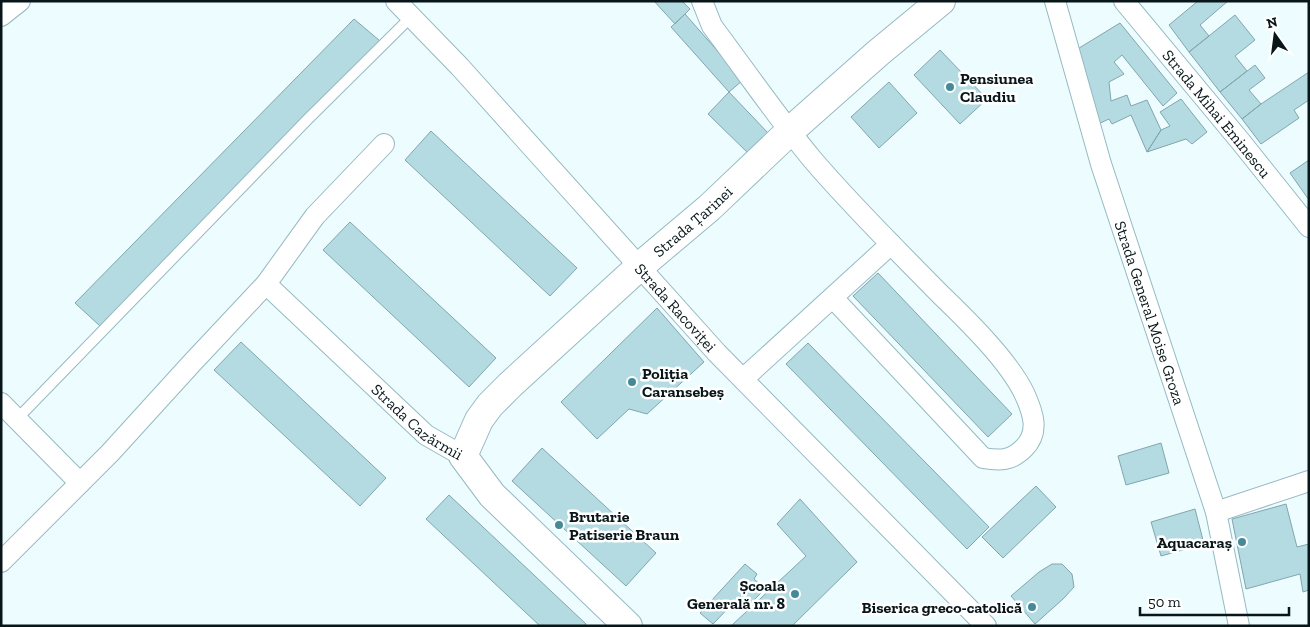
<svg xmlns="http://www.w3.org/2000/svg" width="1310" height="627" viewBox="0 0 1310 627" font-family="'Zilla Slab',serif">
	<style>
		.building { fill: #b4dae2; stroke: #81a6ad }
		.lines { fill: none; stroke-linecap: round; stroke-linejoin: round }
		.lane-casing { stroke: #95bac2; stroke-width: 12 }
		.street-casing { stroke: #95bac2; stroke-width: 22 }
		.secondary-casing { stroke: #95bac2; stroke-width: 30 }
		.lane { stroke: #fff; stroke-width: 10 }
		.street { stroke: #fff; stroke-width: 20 }
		.secondary { stroke: #fff; stroke-width: 28 }
		.poi-dot { fill: #458a97; stroke: #fff; stroke-width: 2 }
		.labels { text-anchor: middle; dominant-baseline: central; stroke-width: 5; stroke-linejoin: round; paint-order: stroke }
		.poi-label { font-size: 16px; font-weight: bold; fill: #081619; stroke: #fff; text-anchor: start }
		.street-label { font-size: 16px; fill: #081619; stroke: #fff }
	</style>
	<rect width="100%" height="100%" fill="#edfcff"/>
	<path class="building" d="M654 1H682L690 9 675 24Z
		M1198 1H1228L1200 25 1209 36 1189 52 1169 25Z
		M685 14 743 80 729 92 671 27Z
		M1235 15 1255 40 1235 56 1247 71 1220 92 1189 52Z
		M354 19 380 41 100 326 75 303Z
		M1120 23 1177 93 1163 106 1122 55 1114 62 1124 74 1109 82 1111 101 1127 95 1131 106 1147 100 1161 130 1147 152 1131 115 1112 124 1109 119 1096 125 1071 53Z
		M940 50 987 99 960 124 914 75Z
		M1255 65 1265 78 1249 90 1261 104 1242 119 1220 92Z
		M1309 72V100L1294 110 1299 118 1261 144 1242 119 1261 104Z
		M889 82 917 113 879 148 851 117Z
		M729 92 769 134 749 154 708 114Z
		M1181 99 1207 132 1192 144 1186 139 1147 152 1161 130 1170 126 1160 112Z
		M431 131 577 268 550 296 405 160Z
		M1309 160V200L1290 173Z
		M350 222 496 358 469 387 323 250Z
		M878 273 1012 414 988 437 853 296Z
		M657 308 704 362 647 414 629 409 597 439 561 402Z
		M241 342 386 478 360 506 214 370Z
		M808 343 989 527 967 549 786 364Z
		M1161 443 1169 473 1126 485 1118 456Z
		M542 448 656 553 626 586 512 481Z
		M1036 486 1056 507 1003 558 982 537Z
		M449 495 586 624 584 626H540L426 519Z
		M800 499 857 562 792 626H731L806 556 777 524Z
		M1286 504 1297 547 1309 544V590L1303 592 1300 574 1246 589 1232 519Z
		M1195 509 1204 544 1161 556 1151 522Z
		M745 564 757 574 754 579 765 589 750 604 740 596 713 624 700 613Z
		M1052 564H1062L1072 574 1074 587 1063 599 1035 624 1011 596 1039 572Z"/>
	<g class="lines">
		<g class="lane-casing">
			<path id="lane" d="M17 419 307 120 411 17"/>
		</g>
		<g class="street-casing">
			<g id="street">
				<path id="s1" d="M396 1 460 67 717 353 986 626"/>
				<path d="M702 1 712 26C745 70 777 117 812 159 852 206 897 250 940 294 967 320 1010 362 1025 395 1033 413 1040 432 1024 448 1011 461 1000 461 983 458L833 298"/>
				<path id="s2" d="M1055 1 1101 164 1216 512 1239 626"/>
				<path id="s3" d="M1124 1 1241 142 1309 227"/>
				<path d="M1 16 20 1"/>
				<path id="s4" d="M266 284 426 435 463 456"/>
				<path d="M743 379 891 244"/>
				<path d="M1 403 80 483"/>
				<path d="M1216 512 1309 481"/>
				<path d="M1 562 110 453 191 364 266 284 315 216 384 144"/>
			</g>
		</g>
		<g class="secondary-casing">
			<g id="secondary">
				<path id="s5" d="M628 626 492 495 463 456 479 420 490 405 510 385 639 267 709 208 790 131 878 53 941 1"/>
			</g>
		</g>
		<use href="#lane" class="lane"/>
		<use href="#street" class="street"/>
		<use href="#secondary" class="secondary"/>
	</g>
	<g class="poi-dot">
		<circle cx="950" cy="87" r="5"/>
		<circle cx="632" cy="382" r="5"/>
		<circle cx="559" cy="525" r="5"/>
		<circle cx="1242" cy="542" r="5"/>
		<circle cx="795" cy="594" r="5"/>
		<circle cx="1032" cy="607" r="5"/>
	</g>
	<g class="labels">
		<g class="poi-label">
			<text x="960" y="78">Pensiunea<tspan x="960" dy="18">Claudiu</tspan></text>
			<text x="642" y="373">Poliția<tspan x="642" dy="18">Caransebeș</tspan></text>
			<text x="569" y="516">Brutarie<tspan x="569" dy="18">Patiserie Braun</tspan></text>
			<text x="1232" y="542" text-anchor="end">Aquacaraș</text>
			<text x="785" y="585" text-anchor="end">Școala<tspan x="785" dy="18">Generală nr. 8</tspan></text>
			<text x="1022" y="607" text-anchor="end">Biserica greco-catolică</text>
		</g>
		<g class="street-label">
			<text stroke="none"><textPath href="#s3" startOffset="146">Strada Mihai Eminescu</textPath></text>
			<text stroke="none"><textPath href="#s5" startOffset="569">Strada Țarinei</textPath></text>
			<text stroke="none"><textPath href="#s1" startOffset="415">Strada Racoviței</textPath></text>
			<text stroke="none"><textPath href="#s2" startOffset="326">Strada General Moise Groza</textPath></text>
			<text stroke="none"><textPath href="#s4" startOffset="205">Strada Cazărmii</textPath></text>
		</g>
	</g>
	<rect width="1310" height="627" fill="none" stroke="#081619" stroke-width="5"/>
	<g transform="translate(1275 35) rotate(346)" stroke="#ffffff" stroke-width="4" paint-order="stroke">
	<path d="M0-4L9 19L0 12L-9 19Z" fill="#081619"/>
	<text y="-8" font-size="14" font-weight="bold" text-anchor="middle" fill="#081619">N</text>
	</g>
	<path d="M1140 607v8h149v-8" fill="none" stroke="#081619" stroke-width="2.5"/>
	<text x="1148" y="607" font-size="15" fill="#081619" stroke="#ffffff" stroke-width="4" paint-order="stroke">50 m</text>
</svg>
